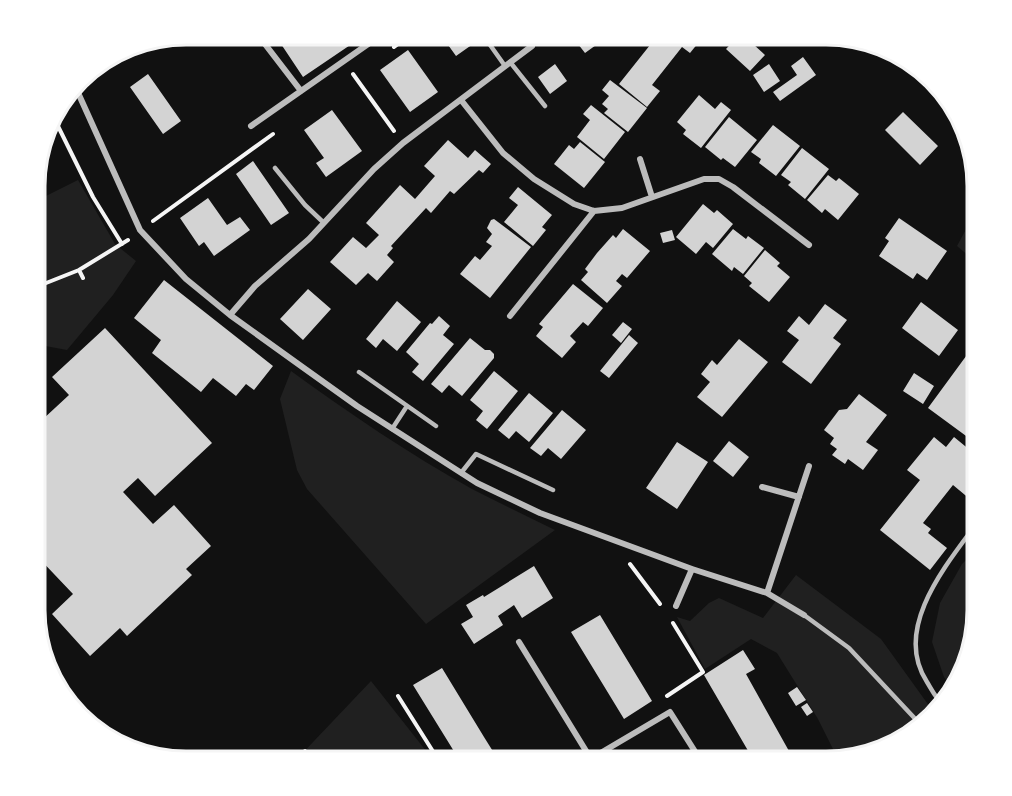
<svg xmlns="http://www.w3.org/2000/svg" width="1012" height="796" viewBox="0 0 1012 796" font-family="Montserrat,sans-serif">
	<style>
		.green { fill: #202020 }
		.building { fill: #d3d3d3 }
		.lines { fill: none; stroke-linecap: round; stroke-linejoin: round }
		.path { stroke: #f5f5f5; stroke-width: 4 }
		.service { stroke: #bcbcbc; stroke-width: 4.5 }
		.minor { stroke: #bcbcbc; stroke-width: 6 }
		.rim { fill: none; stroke: #f5f5f5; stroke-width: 3 }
	</style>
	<rect width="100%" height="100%" fill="#111"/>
	<path class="green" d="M78 180 115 244 136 261 113 295 67 350 35 344 36 201Z
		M977 209V263L957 246Z
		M291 371C349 413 409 454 472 489 499 503 527 516 555 530L426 624 307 489 297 470 280 399Z
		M977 549V620L966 668 953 689 944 677 932 642 940 603 962 564Z
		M796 575 881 639 935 714 884 750 838 759 818 719 777 653 751 639 705 669 677 617 690 621 709 603 719 598 763 618Z
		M371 681 434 761H295Z"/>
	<path class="building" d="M275 35H365L303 77Z
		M441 35H466L473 44 456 56Z
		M571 35H610L585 53Z
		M658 35H700L703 37 690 53 682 47 652 85 660 91 647 107 619 84Z
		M739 35H743L765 55 750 71 726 49Z
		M150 40 118 64 113 57 137 43Z
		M408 50 438 92 410 112 380 70Z
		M803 57 816 75 780 101 773 92 797 75 791 66Z
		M555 64 567 81 550 94 538 77Z
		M769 64 780 81 764 92 753 75Z
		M148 74 181 121 163 134 130 87Z
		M610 80 647 108 628 132 604 113 608 109 602 104 609 96 602 90Z
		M699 95 715 109 721 102 731 110 701 148 683 134 686 130 677 122Z
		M591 105 625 132 604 159 577 137 590 120 583 114Z
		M332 110 362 151 326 177 316 163 324 158 304 130Z
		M903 112 938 146 920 165 885 130Z
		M729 117 757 140 735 167 723 158 721 160 705 147Z
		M773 125 800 146 776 176 759 163 761 159 751 152Z
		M448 140 468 158 475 150 491 164 483 173 479 170 454 194 450 191 431 213 426 208 391 246 393 248 387 255 394 262 377 281 368 273 356 285 330 262 353 237 366 248 379 235 366 223 400 185 415 199 435 176 424 166Z
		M580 142 605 162 584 188 554 164 569 145 574 149Z
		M802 148 829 169 805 199 788 185 791 182 781 175Z
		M41 150 47 163 36 169V166Z
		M253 161 289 213 271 225 236 174Z
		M828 175 836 181 839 178 859 194 838 220 825 209 822 213 807 200Z
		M518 187 552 215 542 227 546 230 533 246 504 222 518 205 509 198Z
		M208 198 227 225 240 217 250 230 214 256 204 242 199 246 180 218Z
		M703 204 714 213 717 210 733 224 713 248 706 242 696 254 676 237Z
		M899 218 947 251 927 280 917 273 913 279 879 256 889 241 885 238Z
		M494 219 531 247 490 298 460 274 475 256 480 260 492 246 486 242 492 234 487 228 491 220Z
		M623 229 650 251 627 278 622 274 616 281 622 286 607 303 581 280 588 272 585 269 597 253 613 235 616 238Z
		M733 229 746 239 748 236 764 248 743 274 734 267 732 271 712 254Z
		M672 230 675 240 663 243 660 233Z
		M765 250 780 263 777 266 790 277 769 302 749 286 752 283 744 276Z
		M164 280 273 366 254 390 246 384 236 396 213 378 201 392 152 353 161 340 134 318Z
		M573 284 603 308 588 326 583 322 570 336 576 342 562 358 536 336 543 327 539 324Z
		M308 289 331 309 303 340 280 319Z
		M397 301 421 322 397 351 383 339 376 348 366 339Z
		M921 302 958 330 939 356 902 328Z
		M825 304 847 320 833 338 841 344 811 384 782 362 799 340 787 331 799 316 809 325Z
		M439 316 450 326 443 335 454 344 423 381 412 372 419 364 406 352 430 323 432 324Z
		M623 322 632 329 621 343 612 335Z
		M105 328 212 443 155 496 138 478 123 492 153 524 174 505 211 546 186 569 192 575 127 636 120 628 90 656 52 614 73 594 35 554V414L42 420 69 395 52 377Z
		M629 335 638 343 609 378 600 371Z
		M470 338 485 350H490L494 354V358L462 396 449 385 442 393 431 384Z
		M739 339 768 362 722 417 697 397 710 382 701 374 712 360 717 365Z
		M972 348 977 352V444L928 408Z
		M494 371 518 391 487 429 476 420 483 411 470 400Z
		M914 373 934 386 923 404 903 391Z
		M529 393 553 413 529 442 516 431 509 439 498 430Z
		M859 394 887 415 866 442 878 450 863 470 848 459 845 464 832 455 837 449 830 444 834 438 824 430 839 410 847 409Z
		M562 410 586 430 561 459 548 448 541 456 530 448Z
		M934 437 946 447 954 437 976 455 971 460 977 465V505L953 485 923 523 931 529 928 533 947 548 930 570 880 530 920 480 907 470Z
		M729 441 749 457 733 477 713 461Z
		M677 442 708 462 677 509 646 488Z
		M534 566 553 598 522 618 514 605 498 616 503 625 474 644 461 624 473 617 466 605 483 595 484 597Z
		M600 615 652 701 624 719 571 632Z
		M743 650 755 669 746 674 794 760 791 761H754L704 675Z
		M442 668 484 737 499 761H460L413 685Z
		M797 687 806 700 796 706 788 693Z
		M807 703 813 712 807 716 801 707Z
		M635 753 640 761H621Z"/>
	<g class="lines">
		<path class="path" d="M394 47 410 35
			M353 74 394 131
			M53 116 93 197 122 244
			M153 221 273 134
			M79 270 83 278
			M36 287 79 270 128 240
			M630 564 660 604
			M398 696 439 761
			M667 696 703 672 673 623
			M305 751 314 761"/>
		<path class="service" d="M483 35 505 66
			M510 62 545 106
			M275 168 305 205 324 223
			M359 372 436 426
			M392 429 407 406
			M461 473 476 454 553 490
			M804 615 849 648 920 724
			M943 704C936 699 932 690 927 682 892 629 946 565 977 523"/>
		<path class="minor" d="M258 35 301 91
			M75 86 140 230 186 279 230 315 301 366 357 406 477 483 540 513 692 569 767 593 804 615
			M461 100 503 153 534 179 574 204 594 211 622 208 704 179H719L733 187 809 245
			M251 126 381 35
			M640 159 652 197
			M230 315 255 286 309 239 374 169 403 143 532 46
			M510 316 594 211
			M762 487 799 497
			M767 593 809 466
			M676 606 692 569
			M519 642 591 759
			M587 761 670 712 701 761"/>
	</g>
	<path d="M0 0H1012V796H0ZM186 45H826A141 141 0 0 1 967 186V610A141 141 0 0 1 826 751H186A141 141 0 0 1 45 610V186A141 141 0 0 1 186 45Z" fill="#fff" fill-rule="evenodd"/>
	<path class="rim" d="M186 45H826A141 141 0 0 1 967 186V610A141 141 0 0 1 826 751H186A141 141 0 0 1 45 610V186A141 141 0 0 1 186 45Z"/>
</svg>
